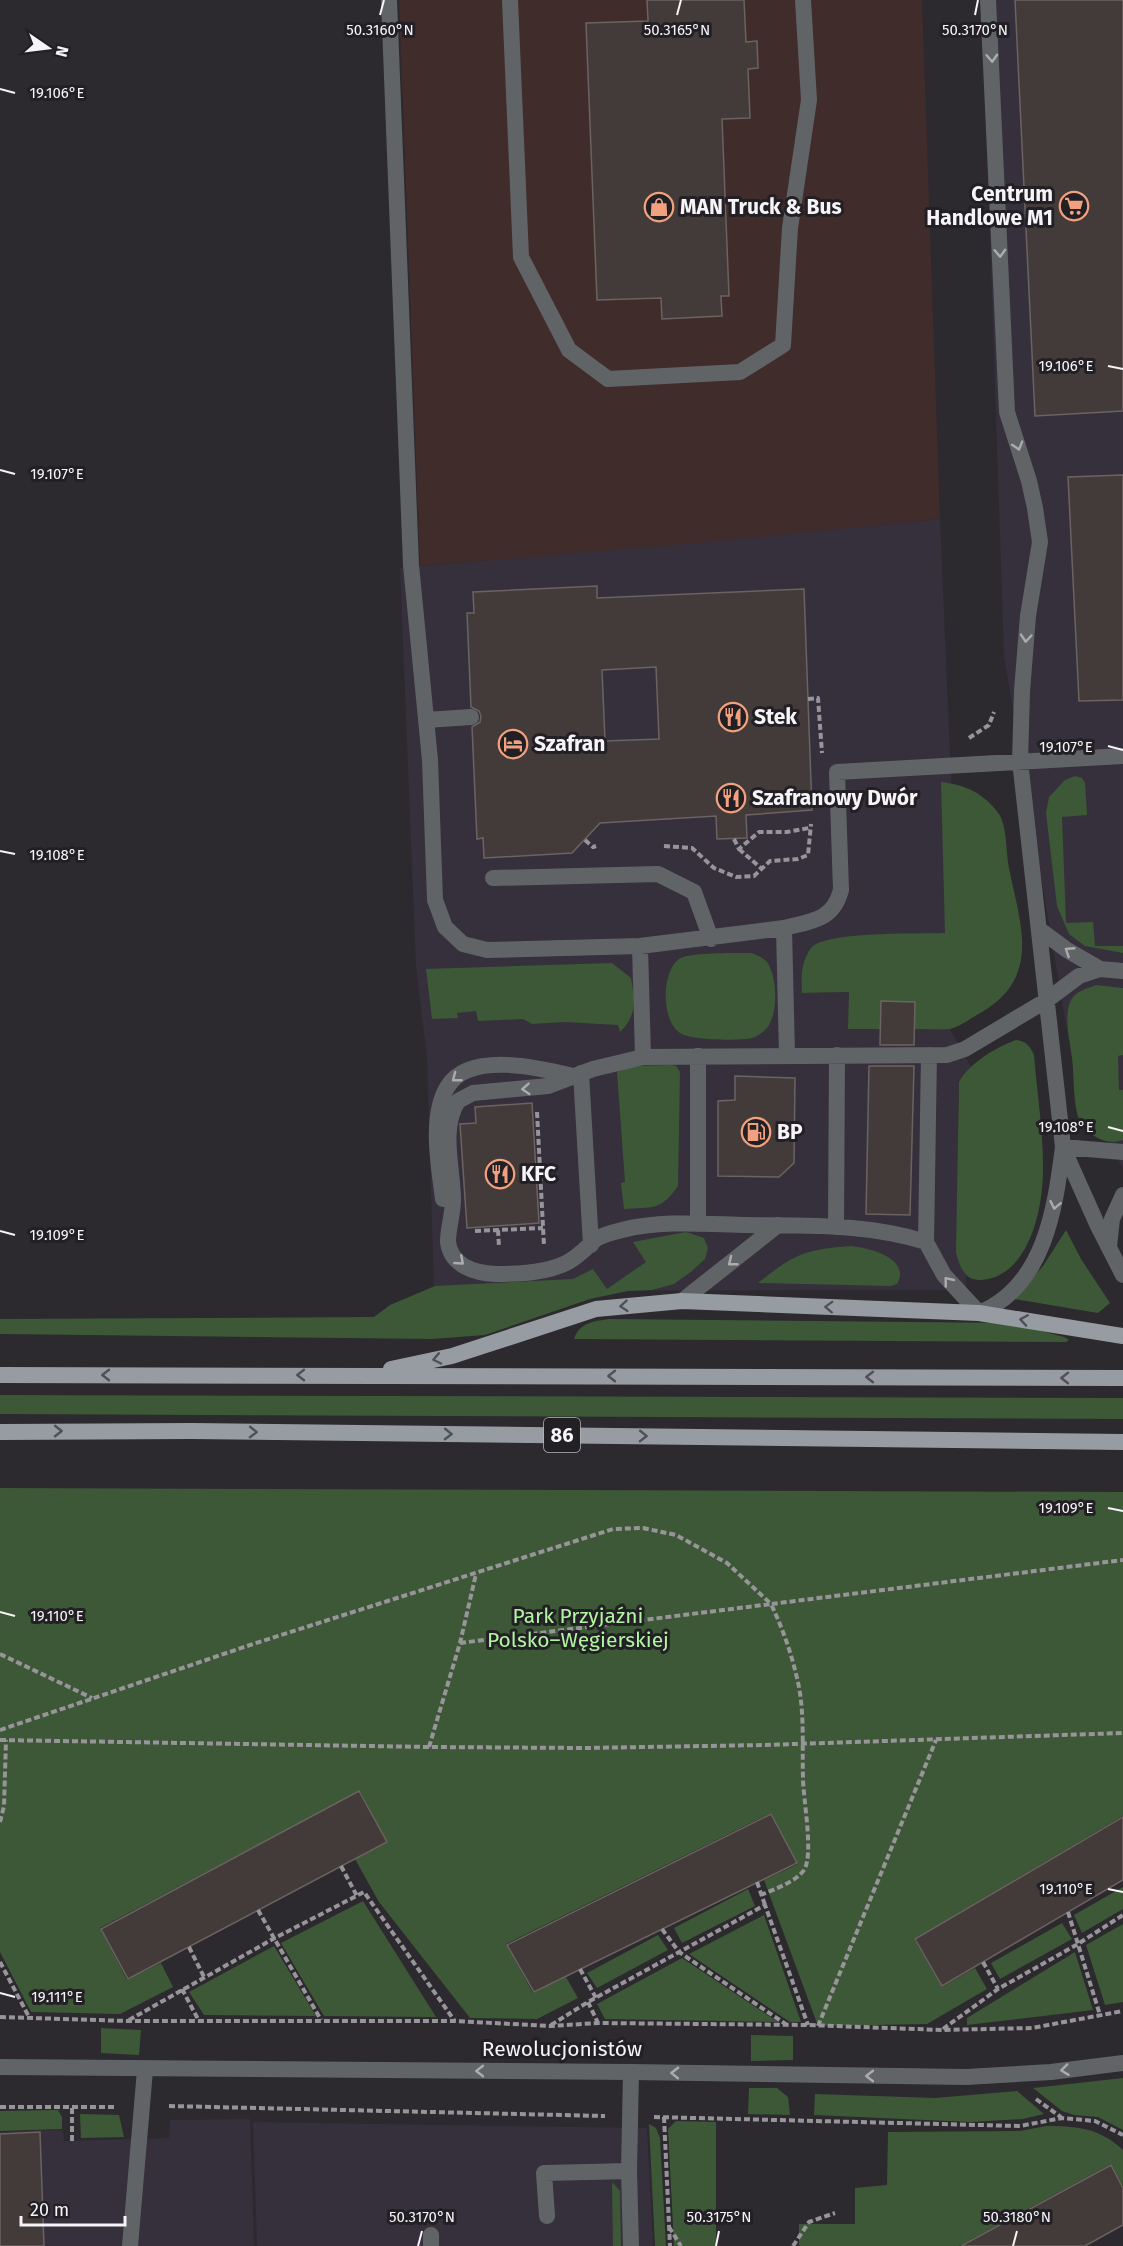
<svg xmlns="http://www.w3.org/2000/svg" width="1123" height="2246" viewBox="0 0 1123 2246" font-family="'Fira Sans',sans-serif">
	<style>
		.built { fill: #35303c }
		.industrial { fill: #402c2a }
		.green { fill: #3d5836 }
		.building { fill: #433b39; stroke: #6c6361; stroke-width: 1.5; fill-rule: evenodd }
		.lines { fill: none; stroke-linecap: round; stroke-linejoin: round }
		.path { stroke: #97959a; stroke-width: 4; stroke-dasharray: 6 3; stroke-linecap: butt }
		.service { stroke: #616466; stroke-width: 16 }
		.minor { stroke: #616466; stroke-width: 16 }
		.primary { stroke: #969ca1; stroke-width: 16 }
		.oneway { stroke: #acacaf }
		.oneway2 { stroke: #505157 }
		.ticks { fill: none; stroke: #f6f4f8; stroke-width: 2 }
		.labels { text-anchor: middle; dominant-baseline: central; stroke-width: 6; stroke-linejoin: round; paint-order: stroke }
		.shield { fill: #221f25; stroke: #b6b4b9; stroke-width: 1.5 }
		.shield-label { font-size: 20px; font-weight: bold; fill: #f6f4f8 }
		.poi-label { font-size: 21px; font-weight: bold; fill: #f6f4f8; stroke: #221f25; text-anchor: start }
		.park-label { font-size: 21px; fill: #b1f5a2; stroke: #221f25 }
		.street-label { font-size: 21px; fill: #f6f4f8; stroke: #221f25 }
		.ticks-label { font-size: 15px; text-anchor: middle; fill: #f6f4f8; stroke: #221f25; stroke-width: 6; stroke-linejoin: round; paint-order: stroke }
	</style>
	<rect width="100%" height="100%" fill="#2c292f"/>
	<path class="built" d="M982 0H1123V1168L1077 1090 1004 656Z
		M940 519 957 916V980L801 978 803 993 849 992V1029H950L971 1067 960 1082 958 1094 960 1266 966 1275V1290L434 1291 427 1057 416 967 400 568Z
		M250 2119 254 2246H0V2132L63 2130 64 2141 169 2138 170 2120Z
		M253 2122 647 2128 653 2246H257Z"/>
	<path class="industrial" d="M399 0H922L940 519 673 545 420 566Z"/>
	<path class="green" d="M1075 776 1082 778 1085 783 1087 815 1062 817 1066 923 1093 922 1095 946H1123V953L1085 946 1069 934 1057 906 1046 813 1049 797 1065 780Z
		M941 782C966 785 984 793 999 814 1007 826 1006 853 1009 868 1020 924 1042 976 982 1012 973 1017 961 1026 950 1029 941 1030 931 1029 922 1029 897 1029 873 1029 848 1029L849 992 802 993C801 977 801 962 811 948 824 931 921 934 945 933Z
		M752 953C756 955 764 958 767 962 778 977 779 1019 764 1031 762 1033 756 1037 752 1038 739 1041 696 1040 684 1035 661 1027 660 973 679 959 688 952 738 953 752 953Z
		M612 963 631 978C635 1000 637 1016 620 1032L618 1025 565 1022 532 1024 523 1019 478 1021 476 1011 457 1013 458 1018 432 1019 426 969Z
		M1096 985 1123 988V1055L1118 1056 1119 1090H1123V1140C1104 1147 1082 1132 1077 1113 1073 1095 1074 1075 1072 1057 1070 1041 1064 1019 1070 1002 1075 991 1086 989 1096 985Z
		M1016 1040C1026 1041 1030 1046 1034 1055 1037 1092 1044 1137 1043 1174 1042 1212 1028 1277 981 1280 964 1281 959 1265 956 1252L959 1082C969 1063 997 1047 1016 1040Z
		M671 1065 676 1066 680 1072 678 1186C661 1211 652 1207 624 1209L621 1183 625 1182 617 1072 627 1066Z
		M1066 1230 1081 1259 1110 1303 1098 1313 1014 1299 1043 1266Z
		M686 1232 704 1238 708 1248 705 1259 692 1271 674 1284 652 1290 628 1291 590 1299 485 1335 432 1339 0 1334V1319L374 1317 390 1305 435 1286 573 1279 593 1269 607 1289 646 1262 633 1242Z
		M850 1246C867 1247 912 1258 897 1284L891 1286 758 1283C795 1254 803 1250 850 1246Z
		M610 1319 1012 1323 1064 1337 1069 1340 1066 1342 574 1339C580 1322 594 1321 610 1319Z
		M0 1395 1123 1398V1419L0 1414Z
		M0 1488 1123 1492V1816L914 1939 942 1987 975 1968 987 1989 927 2024 818 2026 764 1880 798 1864 771 1813 506 1944 533 1993 566 1977 578 1998 537 2019 470 2018 379 1902 355 1859 387 1842 360 1791 100 1928 127 1980 161 1963 173 1987 120 2014 31 2012 0 1952Z
		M1123 1887V1909L1082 1933 1074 1915Z
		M748 1889 755 1906 682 1943 674 1928Z
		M363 1901 436 2017 324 2016 281 1943Z
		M764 1915 801 2022H790L689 1954Z
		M1062 1923 1072 1939 1000 1979 991 1963Z
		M1123 1924V2002L1105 2005 1086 1945Z
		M658 1935 668 1950 597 1988 587 1973Z
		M274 1946 316 2016 204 2015 189 1992Z
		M1075 1952 1093 2010 967 2025V2018Z
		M682 1958 778 2022 605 2019 597 2004Z
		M101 2028 141 2030 139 2055 101 2053Z
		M751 2035 793 2036V2060L751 2061Z
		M1123 2078V2130L1098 2117 1074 2115 1062 2111 1033 2088Z
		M749 2088H777L788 2097 790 2115 748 2114Z
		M1017 2091 1044 2114 1023 2119 970 2122 814 2115 815 2094 935 2098Z
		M58 2110 62 2117V2129L0 2131V2111Z
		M80 2114 119 2115 124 2137 81 2138Z
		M676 2121 716 2122V2246H674L668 2129Z
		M649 2124 656 2128 660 2138 666 2246H655Z
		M1046 2126C1077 2126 1100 2128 1123 2150V2186L1111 2164 959 2246H799V2224H855V2188L887 2185 888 2132 1020 2131Z
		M612 2182 620 2191 621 2246H613Z"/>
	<path class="building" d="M647 0H744L746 42 757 41 758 68 748 69 750 118 722 119 729 296H721L722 316 662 319 661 298 597 300 586 23 648 21Z
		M1015 0H1123V411L1035 416Z
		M1123 475V700L1079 701 1068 477Z
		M597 586V598L804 589 812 810 746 815 747 838 717 839 716 816 600 823 572 853 484 858 483 838 477 839 472 727 480 722 481 716 479 711 471 707 467 613H474L473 592ZM656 667 659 739 605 741 602 670Z
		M881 1001 915 1002 914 1045H880Z
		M869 1066H914L910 1215 866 1214Z
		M735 1076 795 1078 794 1163 779 1177 718 1176V1101L735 1100Z
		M532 1103 539 1223 467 1228 460 1124 476 1123 475 1107Z
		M359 1791 387 1842 128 1979 101 1929Z
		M771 1814 797 1863 534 1992 507 1945Z
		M1123 1817V1880L942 1986 915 1939Z
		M40 2132 44 2246H0V2134Z
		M1111 2165 1123 2188V2225L1085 2246H961Z"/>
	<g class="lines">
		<path class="path" d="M808 699 818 698 822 753
			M969 738 989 725 994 712
			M734 839 739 849 759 832H787L809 828
			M585 840 593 847 596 846
			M664 846 692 848 714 868 736 877 754 876 770 861 798 859 808 855 811 824
			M739 849 762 869
			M537 1112 544 1246
			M498 1230 499 1247
			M475 1231 543 1228
			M460 1643 771 1604C782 1627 791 1652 797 1678 805 1710 802 1745 803 1778 803 1798 814 1855 804 1870 796 1882 774 1889 761 1895
			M0 1654 92 1698
			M0 1730 253 1644 613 1529 643 1528 676 1535 727 1563 771 1604 1123 1560
			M0 1740 429 1747 585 1748 765 1745 1123 1733
			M429 1747 460 1643 476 1574
			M0 1822 4 1806 6 1740
			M341 1866 357 1896
			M757 1882 765 1905
			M258 1910 321 2020
			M1068 1912 1100 2015
			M662 1929 679 1952 787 2025
			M189 1947 204 1977
			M0 1962 29 2017
			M983 1962 998 1989
			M580 1969 596 1998
			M182 1989 199 2021
			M588 2002 598 2023
			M0 2017 127 2021H455L550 2026 598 2023 808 2025 942 2030 1032 2028 1123 2011
			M129 2020 273 1939 364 1892 454 2020
			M551 2025 588 2002 765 1905 808 2025
			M818 2026 936 1740
			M943 2029 998 1989 1078 1944 1123 1915
			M1036 2099 1061 2117
			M169 2106 605 2116
			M0 2107H116
			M654 2117 1020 2126 1062 2118 1095 2121 1123 2135
			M664 2117 670 2246
			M72 2141V2108
			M669 2227 681 2246
			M793 2246 809 2222 835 2213"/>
		<path class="service" d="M389 0 411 565 430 760 435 900 445 927 463 944 487 950 640 946 784 928
			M510 0 521 257 569 350 608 379 740 372 783 345 790 228 809 100 803 0
			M426 720 471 717
			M493 878 658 874 694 892 711 939
			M1040 930 1067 950 1100 969
			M640 946 643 1057 947 1055 965 1049 1047 1000 1079 976 1100 969 1123 971
			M787 1055 784 928C811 921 833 921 841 890L837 772 1123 756
			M929 1055 926 1242 944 1275 979 1313C1045 1286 1055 1208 1063 1147L1020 761 1022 691 1028 616 1040 542 1035 508 1029 481 1007 412 988 0
			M643 1057 593 1069 548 1086 473 1093 458 1101C440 1128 453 1169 453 1200 453 1214 448 1228 448 1242 451 1266 475 1273 496 1274 519 1274 548 1273 568 1262 579 1256 587 1247 596 1239 602 1235 614 1232 622 1230 661 1220 705 1224 745 1225 805 1226 867 1223 926 1242
			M581 1073 591 1245
			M1063 1147 1123 1152
			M1063 1148 1097 1224 1123 1275
			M443 1199C439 1167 429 1115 448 1086 470 1051 541 1068 573 1076
			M698 1224V1056
			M836 1227 837 1055
			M1109 1247 1112 1219 1123 1195
			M682 1301 778 1225
			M547 2216 544 2173 629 2171
			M130 2246 145 2070
			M431 2246V2235
			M631 2246 629 2171 631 2072"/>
		<path class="minor" d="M0 2067 631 2072 966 2077 1051 2072 1123 2063"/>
		<path class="primary" d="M391 1369 452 1356 596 1309 682 1301 979 1313 1123 1336
			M0 1375 1123 1378
			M0 1432 192 1431 1123 1442"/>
	</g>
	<defs><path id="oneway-chevron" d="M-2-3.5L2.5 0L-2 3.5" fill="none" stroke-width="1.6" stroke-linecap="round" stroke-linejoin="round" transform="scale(1.5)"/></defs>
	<g class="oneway">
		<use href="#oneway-chevron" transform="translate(992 58) rotate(87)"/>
		<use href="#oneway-chevron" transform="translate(1000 253) rotate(88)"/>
		<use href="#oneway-chevron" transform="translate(1018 446) rotate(73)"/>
		<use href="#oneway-chevron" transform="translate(1026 638) rotate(95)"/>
		<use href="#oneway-chevron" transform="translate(1069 951) rotate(-147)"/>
		<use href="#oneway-chevron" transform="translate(456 1078) rotate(142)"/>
		<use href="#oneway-chevron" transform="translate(526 1089) rotate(176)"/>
		<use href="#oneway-chevron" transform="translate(1055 1205) rotate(102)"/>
		<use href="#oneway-chevron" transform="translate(460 1261) rotate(41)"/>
		<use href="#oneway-chevron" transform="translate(732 1262) rotate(142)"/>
		<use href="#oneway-chevron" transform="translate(948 1281) rotate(-129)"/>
		<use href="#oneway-chevron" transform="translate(1065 2070) rotate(173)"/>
		<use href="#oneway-chevron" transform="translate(480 2071) rotate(-180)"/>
		<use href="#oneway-chevron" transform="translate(675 2073) rotate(-179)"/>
		<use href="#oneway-chevron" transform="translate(870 2076) rotate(180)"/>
	</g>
	<g class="oneway2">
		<use href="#oneway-chevron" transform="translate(624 1306) rotate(175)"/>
		<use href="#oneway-chevron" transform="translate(829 1307) rotate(-178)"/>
		<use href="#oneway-chevron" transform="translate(1024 1320) rotate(-171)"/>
		<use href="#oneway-chevron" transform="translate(437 1359) rotate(168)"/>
		<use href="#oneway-chevron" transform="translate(106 1375) rotate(-180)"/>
		<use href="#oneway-chevron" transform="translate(301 1375) rotate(-180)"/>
		<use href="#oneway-chevron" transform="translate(612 1376) rotate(-180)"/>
		<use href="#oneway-chevron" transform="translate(870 1377) rotate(-180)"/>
		<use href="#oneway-chevron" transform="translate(1065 1378) rotate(-180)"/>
		<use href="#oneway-chevron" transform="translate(58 1431)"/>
		<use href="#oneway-chevron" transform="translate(253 1432) rotate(1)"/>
		<use href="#oneway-chevron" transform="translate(448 1434) rotate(1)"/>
		<use href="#oneway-chevron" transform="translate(643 1436) rotate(1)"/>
	</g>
	<path class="ticks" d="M380 15 384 0M677 15 681 0M975 15 978 0M0 89 15 93M1108 366 1123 369M0 470 15 474M1108 746 1123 750M0 851 15 854M1108 1127 1123 1131M0 1231 15 1235M1108 1508 1123 1511M0 1612 15 1616M1108 1889 1123 1892M0 1993 15 1997M418 2246 422 2231M716 2246 719 2231M1013 2246 1017 2231"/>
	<defs>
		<g id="supermarket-ring" transform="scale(1.5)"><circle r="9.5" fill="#221f25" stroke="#f2a17e" stroke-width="1.5"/><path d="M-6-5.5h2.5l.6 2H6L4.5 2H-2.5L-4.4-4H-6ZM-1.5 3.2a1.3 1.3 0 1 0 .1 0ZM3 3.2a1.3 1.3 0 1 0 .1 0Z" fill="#f2a17e"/></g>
		<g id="shop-ring" transform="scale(1.5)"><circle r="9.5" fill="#221f25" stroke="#f2a17e" stroke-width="1.5"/><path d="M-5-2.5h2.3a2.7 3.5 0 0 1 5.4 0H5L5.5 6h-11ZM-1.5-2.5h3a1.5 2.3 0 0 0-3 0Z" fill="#f2a17e"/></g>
		<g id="restaurant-ring" transform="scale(1.5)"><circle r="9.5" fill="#221f25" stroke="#f2a17e" stroke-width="1.5"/><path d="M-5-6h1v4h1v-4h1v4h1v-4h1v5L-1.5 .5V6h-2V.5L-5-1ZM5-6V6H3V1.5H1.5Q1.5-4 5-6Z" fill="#f2a17e"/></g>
		<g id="hotel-ring" transform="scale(1.5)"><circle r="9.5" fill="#221f25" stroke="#f2a17e" stroke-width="1.5"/><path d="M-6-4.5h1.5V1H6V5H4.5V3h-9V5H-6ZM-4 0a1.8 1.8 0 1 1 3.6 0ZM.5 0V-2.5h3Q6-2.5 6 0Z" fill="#f2a17e"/></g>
		<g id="fuel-ring" transform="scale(1.5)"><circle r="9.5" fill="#221f25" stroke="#f2a17e" stroke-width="1.5"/><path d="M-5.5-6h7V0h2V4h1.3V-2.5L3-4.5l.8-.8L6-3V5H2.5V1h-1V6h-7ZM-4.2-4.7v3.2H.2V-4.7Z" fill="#f2a17e"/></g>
	</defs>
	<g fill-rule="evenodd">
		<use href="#supermarket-ring" x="1074" y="206"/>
		<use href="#shop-ring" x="659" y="207"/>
		<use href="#restaurant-ring" x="733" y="717"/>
		<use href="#hotel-ring" x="513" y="744"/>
		<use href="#restaurant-ring" x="731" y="798"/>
		<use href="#fuel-ring" x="756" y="1132"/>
		<use href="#restaurant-ring" x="500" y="1174"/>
	</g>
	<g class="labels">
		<rect class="shield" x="544" y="1418" width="36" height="34" rx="4.5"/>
		<g class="shield-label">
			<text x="562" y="1435">86</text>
		</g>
		<g class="poi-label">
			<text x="1053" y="194" text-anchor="end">Centrum<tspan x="1053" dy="24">Handlowe M1</tspan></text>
			<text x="680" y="207">MAN Truck &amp; Bus</text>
			<text x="754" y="717">Stek</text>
			<text x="534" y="744">Szafran</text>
			<text x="752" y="798">Szafranowy Dwór</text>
			<text x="777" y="1132">BP</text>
			<text x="521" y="1174">KFC</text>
		</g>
		<g class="park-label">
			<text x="578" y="1616">Park Przyjaźni<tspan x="578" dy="24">Polsko–Węgierskiej</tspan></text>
		</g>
		<g class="street-label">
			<text x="562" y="2049">Rewolucjonistów</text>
		</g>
	</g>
	<g class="ticks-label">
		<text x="677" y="35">50.3165°N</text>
		<text x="975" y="35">50.3170°N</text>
		<text x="380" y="35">50.3160°N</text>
		<text x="57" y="98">19.106°E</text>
		<text x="1066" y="371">19.106°E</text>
		<text x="57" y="479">19.107°E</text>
		<text x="1066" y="752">19.107°E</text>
		<text x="57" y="860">19.108°E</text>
		<text x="1066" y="1132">19.108°E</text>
		<text x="57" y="1240">19.109°E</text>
		<text x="1066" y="1513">19.109°E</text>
		<text x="57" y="1621">19.110°E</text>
		<text x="1066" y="1894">19.110°E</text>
		<text x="57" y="2002">19.111°E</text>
		<text x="422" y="2222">50.3170°N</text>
		<text x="719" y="2222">50.3175°N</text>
		<text x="1017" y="2222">50.3180°N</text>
	</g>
	<g transform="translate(48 48) rotate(104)" stroke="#221f25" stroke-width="4.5" paint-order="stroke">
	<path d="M0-4.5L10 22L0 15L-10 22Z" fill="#f6f4f8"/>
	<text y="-9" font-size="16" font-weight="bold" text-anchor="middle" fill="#f6f4f8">N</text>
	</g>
	<path d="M21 2216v9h104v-9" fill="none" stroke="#f6f4f8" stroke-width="3"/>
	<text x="30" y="2216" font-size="18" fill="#f6f4f8" stroke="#221f25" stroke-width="4.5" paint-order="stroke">20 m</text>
</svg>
